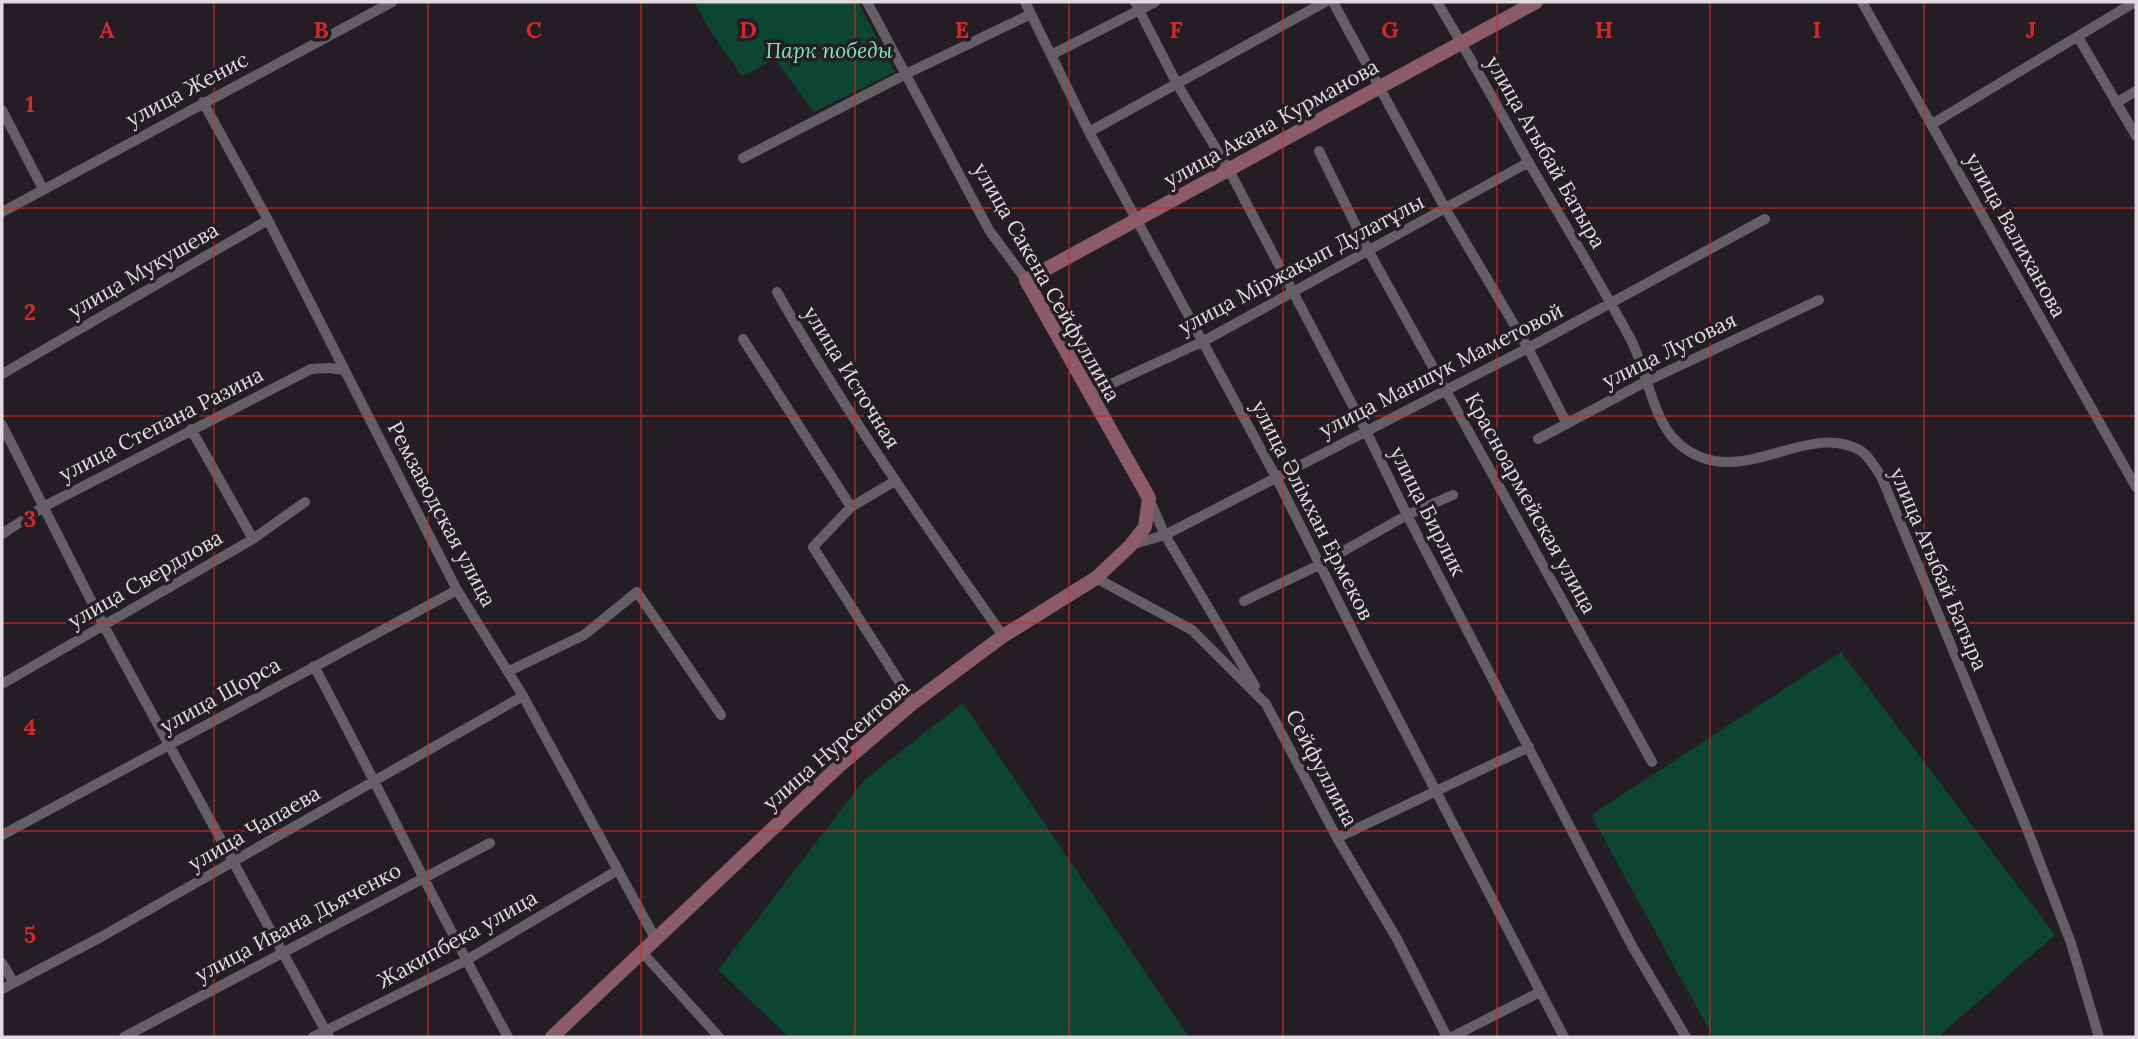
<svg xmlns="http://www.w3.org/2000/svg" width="2138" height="1039" viewBox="0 0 2138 1039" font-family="Lora,serif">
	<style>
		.green { fill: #0c4530 }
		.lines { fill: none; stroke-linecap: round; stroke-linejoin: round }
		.street { stroke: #665e65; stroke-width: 10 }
		.secondary { stroke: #8b5c68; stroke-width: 14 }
		.grid { fill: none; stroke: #d62828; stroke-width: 2; stroke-opacity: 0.55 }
		.labels { text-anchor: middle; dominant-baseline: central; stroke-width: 7; stroke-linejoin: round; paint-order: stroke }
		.park-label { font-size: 21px; font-style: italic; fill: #78e8b8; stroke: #241d24 }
		.street-label { font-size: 21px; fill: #e0dbdf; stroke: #241d24 }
		.grid-label { font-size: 23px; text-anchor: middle; font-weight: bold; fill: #d62828; stroke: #241d24; stroke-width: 7; stroke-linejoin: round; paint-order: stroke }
	</style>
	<rect width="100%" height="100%" fill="#241d24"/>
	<path class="green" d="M694 2H858L895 72 814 112 775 59 742 76 713 35Z
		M1841 652 2055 935 1938 1037H1713L1591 815Z
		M963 703 1189 1037H789L718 970 864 780Z"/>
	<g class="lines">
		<path class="street" d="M867 2 989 230 1026 280
			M1025 2 1089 132 1276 477 1366 657 1564 1037
			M1135 2 1177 84 1229 170 1366 431 1407 515 1632 946 1686 1037
			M1333 2 1445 208 1528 348 1567 424
			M1437 2C1469 55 1499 109 1529 163 1563 221 1598 279 1630 338 1647 369 1652 420 1678 443 1738 496 1805 418 1861 451 1870 457 1875 468 1881 476L2027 829 2071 943 2099 1037
			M1862 2 2136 487
			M2078 37 2136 136
			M1051 55 1155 2
			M203 102 268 220 457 590 523 696 655 938
			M2116 103 2136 91
			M2 110 43 189
			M1932 124 2135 2
			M1089 132 1325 2
			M1319 151 1368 250 1652 762
			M743 158 906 74 1031 14
			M2 212 392 2
			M777 292C845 412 925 524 1003 636
			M743 339 851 507
			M2 374 268 220
			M1089 394 1204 341 1529 162
			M2 425 104 626 329 1037
			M191 429 253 539
			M1538 439 1647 381 1819 300
			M895 481 851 507 813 547 913 703
			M1149 499 1165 535 1255 686
			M2 534 43 507 311 369 330 368 344 370
			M1131 545 1165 535 1528 348 1765 219
			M1096 578 1192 630 1266 704 1337 838 1397 939 1447 1037
			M1244 601 1319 565 1407 515 1453 495
			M314 666C380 789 440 915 508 1037
			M509 671 584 635 637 592 721 715
			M2 684 253 539 305 502
			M2 835 457 590
			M1337 838 1529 747
			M641 951 719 1037
			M2 963 14 983
			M2 989 101 937 523 696
			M124 1037 490 843
			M313 1037 465 961 618 870
			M1452 1037 1540 992"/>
		<path class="secondary" d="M552 1037 839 766 913 703 1003 636 1096 578 1130 546 1145 527 1149 498 1026 280 1536 2"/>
	</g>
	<path class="grid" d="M214 2V1037M428 2V1037M641 2V1037M855 2V1037M1069 2V1037M1283 2V1037M1497 2V1037M1710 2V1037M1924 2V1037M2 208H2136M2 416H2136M2 623H2136M2 831H2136"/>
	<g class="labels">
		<g class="park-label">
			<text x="829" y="50">Парк победы</text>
		</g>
		<g class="street-label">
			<text transform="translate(187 89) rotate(-28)">улица Женис</text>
			<text transform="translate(1271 123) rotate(-29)">улица Акана Курманова</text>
			<text transform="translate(1546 152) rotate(60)">улица Агыбай Батыра</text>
			<text transform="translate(2016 235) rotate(61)">улица Валиханова</text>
			<text transform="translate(1301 264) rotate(-28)">улица Міржақып Дулатұлы</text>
			<text transform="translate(143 270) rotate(-30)">улица Мукушева</text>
			<text transform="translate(1047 282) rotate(60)">улица Сакена Сейфуллина</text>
			<text transform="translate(1669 350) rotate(-26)">улица Луговая</text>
			<text transform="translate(1441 370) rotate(-27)">улица Маншук Маметовой</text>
			<text transform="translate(852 377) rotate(58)">улица Источная</text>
			<text transform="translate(161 424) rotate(-27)">улица Степана Разина</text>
			<text transform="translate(1531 503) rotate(61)">Красноармейская улица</text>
			<text transform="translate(1313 510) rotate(63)">улица Әлімхан Ермеков</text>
			<text transform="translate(1428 511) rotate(63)">улица Бирлик</text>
			<text transform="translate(442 514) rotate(62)">Ремзаводская улица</text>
			<text transform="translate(1939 569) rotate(67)">улица Агыбай Батыра</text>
			<text transform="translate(145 579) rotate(-30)">улица Свердлова</text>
			<text transform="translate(220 695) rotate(-29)">улица Щорса</text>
			<text transform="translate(836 745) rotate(-41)">улица Нурсеитова</text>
			<text transform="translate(1322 768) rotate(62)">Сейфуллина</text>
			<text transform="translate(254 828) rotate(-30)">улица Чапаева</text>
			<text transform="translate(298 922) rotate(-28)">улица Ивана Дьяченко</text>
			<text transform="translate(457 939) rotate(-29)">Жакипбека улица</text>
		</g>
	</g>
	<g class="grid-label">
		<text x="107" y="38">A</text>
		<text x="321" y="38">B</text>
		<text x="534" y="38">C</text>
		<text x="748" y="38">D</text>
		<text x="962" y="38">E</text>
		<text x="1176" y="38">F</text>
		<text x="1390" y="38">G</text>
		<text x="1604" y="38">H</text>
		<text x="1817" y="38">I</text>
		<text x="2031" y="38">J</text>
		<text x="30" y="112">1</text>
		<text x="30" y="320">2</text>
		<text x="30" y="527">3</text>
		<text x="30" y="735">4</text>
		<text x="30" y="943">5</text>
	</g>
	<rect width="2138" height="1039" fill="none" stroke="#e0dbdf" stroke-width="7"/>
</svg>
